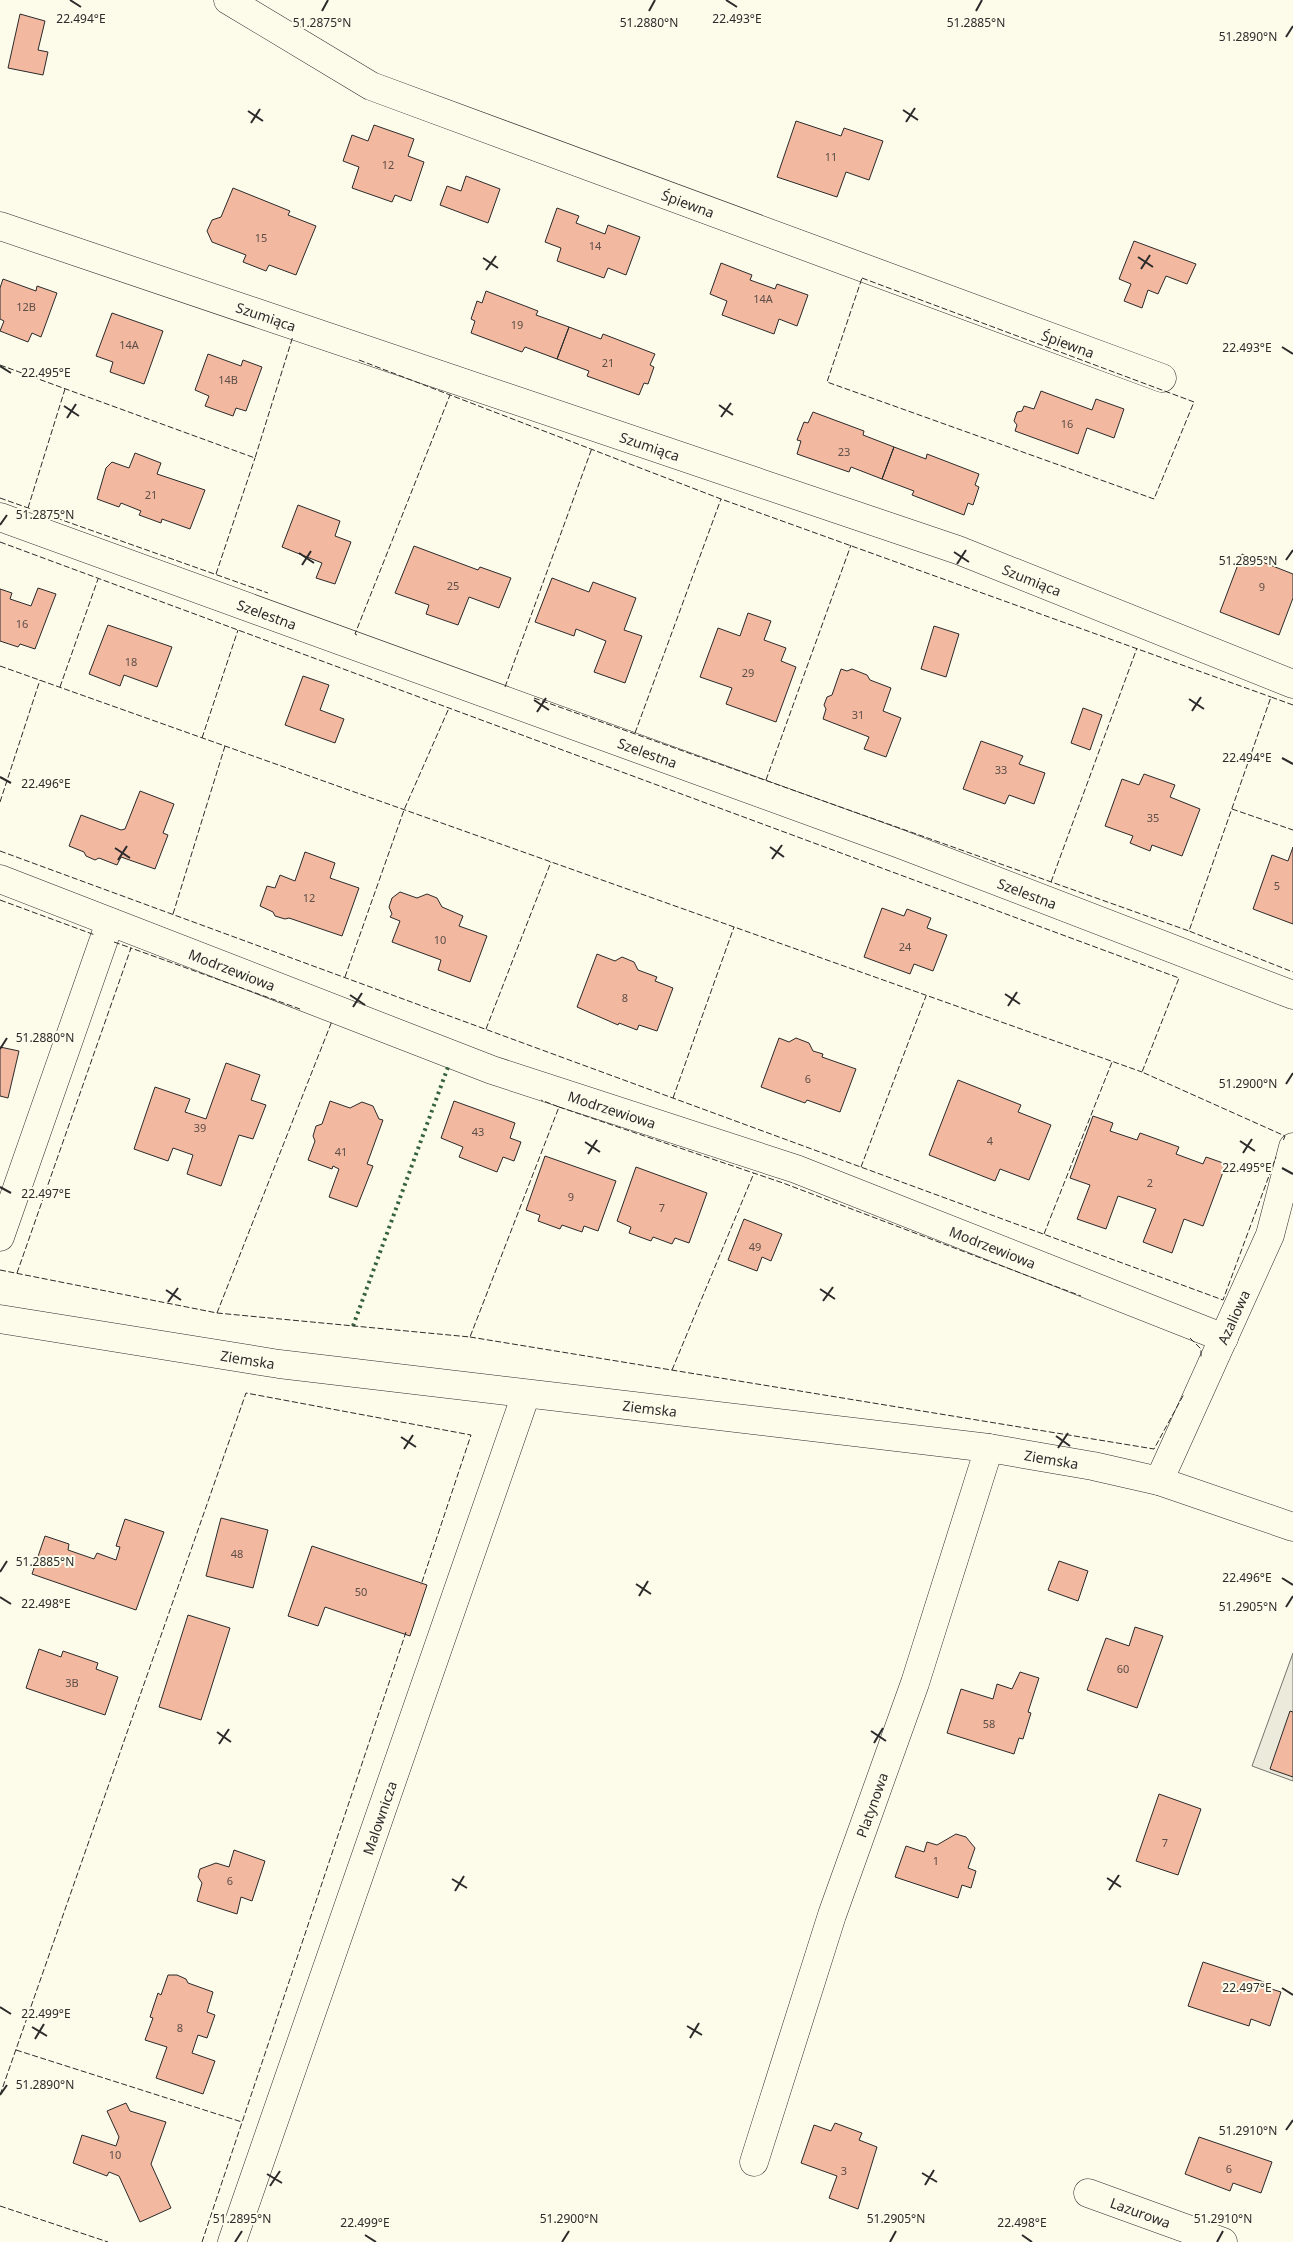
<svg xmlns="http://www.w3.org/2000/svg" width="1293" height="2242" viewBox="0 0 1293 2242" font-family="'Noto Sans',sans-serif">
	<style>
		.green { fill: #ecebdb; stroke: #74746e }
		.building { fill: #f2b8a0; stroke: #2b2b2b }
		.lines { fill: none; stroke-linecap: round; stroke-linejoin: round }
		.minor-casing { stroke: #2b2b2b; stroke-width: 29 }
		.minor { stroke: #fdfbea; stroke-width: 28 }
		.hedge { stroke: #34623c; stroke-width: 4; stroke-dasharray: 2.5 4; stroke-linecap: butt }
		.fence { stroke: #2b2b2b; stroke-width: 1; stroke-dasharray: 6 2.5; stroke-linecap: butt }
		.ticks { fill: none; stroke: #2b2b2b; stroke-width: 2 }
		.labels { text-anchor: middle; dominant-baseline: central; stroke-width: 4; stroke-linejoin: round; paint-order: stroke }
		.number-label { font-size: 11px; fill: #5d4e48 }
		.street-label { font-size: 14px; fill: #2b2b2b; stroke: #fdfbea }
		.ticks-label { font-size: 12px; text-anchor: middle; fill: #2b2b2b; stroke: #fdfbea; stroke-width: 4; stroke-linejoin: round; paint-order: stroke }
	</style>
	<rect width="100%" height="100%" fill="#fdfbea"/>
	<path class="green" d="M1293 1653V1781L1252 1766Z"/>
	<path class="building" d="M20 14 45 21 38 50 48 52 43 75 8 68Z
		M796 121 841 136 844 128 883 141 869 180 846 172 837 197 777 177Z
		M374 125 414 139 408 156 424 162 411 201 395 195 392 202 352 188 359 167 343 161 352 135 368 141Z
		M466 176 500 189 488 223 440 205 447 186 461 191Z
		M233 188 290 211 288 215 316 226 296 275 269 265 266 271 243 262 246 255 212 242 207 231 212 220 221 217Z
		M557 208 579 216 576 223 605 234 608 225 640 237 626 275 608 268 604 278 557 261 561 248 545 242Z
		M1134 241 1196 264 1187 284 1166 276 1158 294 1148 290 1142 308 1124 301 1131 284 1119 279Z
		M721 263 752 275 750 280 775 289 777 284 808 295 797 326 779 319 774 334 722 315 727 301 710 294Z
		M3 279 36 291 37 286 57 293 41 337 32 333 28 342 0 331 4 321 0 319V288Z
		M486 291 538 311 536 315 569 327 557 359 525 347 522 352 471 333 475 321 471 319 477 301 482 303Z
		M112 313 163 331 144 384 110 372 113 362 96 356Z
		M569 327 601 339 603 334 655 354 650 365 654 367 648 384 644 383 639 395 587 376 589 371 557 359Z
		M208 354 241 366 243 360 262 367 246 411 236 408 233 416 205 406 209 396 195 390Z
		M1041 391 1092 410 1096 399 1124 409 1114 438 1087 428 1078 454 1015 431 1017 425 1014 421 1017 412 1022 411 1024 406 1034 409Z
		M813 412 864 431 863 435 894 447 882 479 851 467 849 472 797 454 801 441 797 440 804 422 808 423Z
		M894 447 926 459 927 454 979 474 975 485 979 487 973 505 968 503 964 515 912 495 914 491 882 479Z
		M135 453 161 463 157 474 205 490 190 529 162 519 161 523 139 515 141 511 121 503 119 507 97 499 106 468 112 462 129 468Z
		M298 505 340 521 335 536 351 542 335 584 316 578 322 563 282 547Z
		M414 546 478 570 480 567 511 578 499 608 469 597 458 625 426 614 429 605 395 593Z
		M1242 554 1293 574V598L1279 635 1220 612Z
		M552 578 589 592 593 582 636 598 624 630 642 636 625 683 594 672 606 641 576 629 574 636 535 622Z
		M38 588 56 594 35 649 20 644 18 647 0 641V589L12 593 10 599 31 606Z
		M748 613 771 621 764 640 786 648 781 661 796 667 776 722 726 704 732 688 700 677 718 628 740 636Z
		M108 625 172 647 157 687 124 675 120 686 89 674Z
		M934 626 959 634 946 677 921 669Z
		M841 669 847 671 852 669 867 675 870 680 891 688 883 711 901 718 886 757 864 749 869 737 823 719 826 709 824 705 827 697 832 695Z
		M303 676 329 685 320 710 344 719 335 743 285 725Z
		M1083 708 1102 715 1090 750 1071 743Z
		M981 741 1023 756 1019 764 1045 773 1034 804 1009 795 1005 804 963 789Z
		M1144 774 1175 785 1170 797 1200 809 1182 856 1152 845 1150 851 1130 843 1133 836 1105 826 1122 779 1139 785Z
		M140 791 174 804 163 833 168 835 155 869 121 857 117 865 99 858 95 860 86 856 84 852 69 846 81 815 121 830 125 829Z
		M1293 847V924L1253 909 1272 855 1288 861Z
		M305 852 335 863 330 878 359 888 342 936 289 918 285 919 275 916 273 912 260 906 267 886 275 888 280 875 295 881Z
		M400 892 417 898 427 894 437 898 442 907 463 916 459 926 487 936 470 982 438 970 441 960 392 942 400 921 390 917 392 914 389 907 392 898Z
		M882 908 904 916 907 909 931 918 927 928 947 935 933 971 914 964 910 974 864 957Z
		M597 954 615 961 622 957 634 962 638 970 657 977 655 981 673 988 657 1031 639 1025 637 1030 619 1023 618 1025 577 1007Z
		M779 1038 789 1042 796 1038 809 1043 813 1051 823 1054 822 1057 856 1069 840 1112 807 1100 805 1103 761 1087Z
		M0 1047 19 1051 8 1098 0 1096Z
		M226 1063 260 1075 251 1100 266 1105 253 1139 239 1135 221 1186 187 1174 193 1155 173 1148 168 1161 134 1149 155 1087 190 1099 185 1112 206 1119Z
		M958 1080 1021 1105 1018 1112 1051 1125 1029 1180 1000 1169 995 1181 929 1155Z
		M330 1101 350 1108 362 1102 373 1106 379 1119 383 1120 367 1164 373 1166 357 1207 329 1197 339 1169 333 1166 332 1169 308 1160 315 1141 313 1136 316 1126 322 1124Z
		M454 1101 515 1123 510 1138 521 1142 514 1161 503 1157 497 1172 459 1157 463 1147 441 1138Z
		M1093 1116 1113 1123 1110 1131 1137 1140 1140 1133 1179 1147 1176 1154 1203 1164 1206 1157 1226 1164 1203 1226 1184 1219 1172 1253 1143 1242 1156 1209 1118 1196 1106 1229 1077 1219 1090 1185 1070 1178Z
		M545 1156 616 1181 598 1231 584 1226 582 1232 562 1225 560 1229 538 1221 540 1215 526 1210Z
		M636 1167 707 1193 689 1243 675 1238 672 1244 653 1237 651 1241 629 1233 631 1227 617 1221Z
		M744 1219 782 1234 771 1261 762 1257 757 1271 728 1260Z
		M221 1518 268 1530 253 1588 206 1576Z
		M125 1519 164 1532 136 1610 32 1574 45 1536 69 1544 68 1550 94 1559 97 1553 116 1560 120 1547 116 1546Z
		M312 1546 427 1585 410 1636 325 1607 318 1626 288 1616Z
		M1059 1561 1088 1571 1078 1601 1048 1590Z
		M188 1615 230 1628 201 1720 159 1707Z
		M1135 1627 1163 1636 1137 1708 1087 1690 1106 1638 1129 1646Z
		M39 1649 61 1657 63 1651 98 1663 96 1669 118 1677 105 1715 26 1688Z
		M1020 1672 1039 1678 1028 1712 1031 1713 1023 1739 1019 1738 1014 1754 947 1733 961 1689 993 1699 997 1684 1012 1689Z
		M1290 1711 1293 1712V1777L1270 1769Z
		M1159 1794 1201 1809 1178 1875 1136 1861Z
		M956 1834 966 1837 975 1848 968 1868 976 1871 971 1888 962 1885 958 1898 895 1877 906 1846 924 1852 927 1842 937 1845Z
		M234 1850 265 1861 252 1901 241 1897 237 1914 197 1901 202 1883 198 1877 200 1869 216 1863 229 1867Z
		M1203 1962 1264 1982 1262 1986 1281 1992 1270 2026 1251 2019 1249 2026 1188 2006Z
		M168 1975H177L186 1979 188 1983 213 1992 207 2012 215 2015 207 2038 198 2035 192 2053 215 2061 203 2094 156 2078 167 2047 145 2040 153 2018 150 2017 158 1993 161 1995Z
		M126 2103 130 2111 166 2122 151 2164 171 2208 140 2222 119 2176 109 2172 107 2176 73 2163 82 2135 116 2146 119 2137 107 2111Z
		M835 2123 862 2133 859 2140 877 2147 858 2209 829 2198 837 2176 801 2163 814 2125 831 2131Z
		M1199 2137 1272 2162 1261 2193 1233 2183 1230 2191 1185 2174Z"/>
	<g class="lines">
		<g class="minor-casing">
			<g id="minor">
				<path id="s1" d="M228 0 371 86 1162 378"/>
				<path id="s2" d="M0 226 958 550 1293 684"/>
				<path id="s3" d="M0 517 900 844 1293 995"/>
				<path id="s4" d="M0 879 492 1070 796 1169 1224 1338"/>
				<path d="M0 1237 110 922"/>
				<path id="s5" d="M0 1319 279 1364 989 1448 1093 1466 1159 1481 1293 1527"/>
				<path id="s6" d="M1159 1481 1270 1235 1293 1147"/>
				<path id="s7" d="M754 2162 832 1915 915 1683 989 1448"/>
				<path id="s8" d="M1088 2193 1223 2242"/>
				<path id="s9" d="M232 2242 526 1394"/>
			</g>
		</g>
		<use href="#minor" class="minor"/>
		<path class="hedge" d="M353 1326 448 1067"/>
		<path class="fence" d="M862 278 1194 402 1154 499 827 382Z
			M359 360 721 499 1271 697
			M0 365 255 458 293 336
			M0 498 268 593
			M28 508 65 389
			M0 542 1179 978 1142 1072 1285 1136 1283 1141
			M216 574 255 458
			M357 635 355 634 450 395
			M0 666 1142 1072
			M60 687 98 579
			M505 687 592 448
			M534 698 1189 931
			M1293 705 1271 697 1189 931 1293 972
			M635 733 721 499
			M202 738 238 630
			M766 780 851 545
			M0 802 40 680
			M1232 809 1293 830
			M0 851 1223 1300 1276 1157
			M1051 882 1137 648
			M0 900 95 935
			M173 914 225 746
			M114 942 131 948 130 950
			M345 977 404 810 449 708
			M486 1029 551 862
			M673 1098 734 927
			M559 1107 783 1183 1081 1296
			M861 1167 926 996
			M1044 1234 1112 1062
			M0 1270 217 1313 470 1337 559 1107 541 1100
			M17 1273 131 948 300 1009
			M217 1313 332 1021
			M470 1337 1154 1449 1184 1394
			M1190 1338 1201 1349V1359
			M672 1370 754 1173
			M16 2050 242 2122
			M0 2095 246 1393 471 1435 421 1585
			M0 2206 108 2242
			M202 2242 406 1632"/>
	</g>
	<path class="ticks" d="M70 0 81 7M726 0 737 7M322 11 328 0M649 11 655 0M976 11 982 0M1286 37 1293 26M903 110 918 120M248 111 263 121M906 122 915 108M251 123 260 109M1138 257 1153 267M483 258 498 268M1141 269 1150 255M486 270 496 256M1282 347 1293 354M0 366 11 373M719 405 733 415M64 406 79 416M721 417 731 403M67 418 76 404M0 525 7 515M954 552 969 562M299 553 314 563M1286 560 1293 550M957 564 966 550M302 565 311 551M1189 699 1204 709M534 700 549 710M1192 711 1201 697M537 712 546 698M1282 758 1293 764M0 777 11 783M770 847 784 857M115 848 130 858M772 859 782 845M118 860 127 846M1005 994 1020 1004M350 995 365 1005M1008 1006 1017 992M353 1007 362 993M0 1049 7 1038M1286 1084 1293 1073M1240 1141 1255 1151M585 1142 600 1152M1243 1153 1252 1139M588 1154 597 1140M1282 1168 1293 1174M0 1187 11 1193M820 1289 835 1299M166 1290 181 1300M823 1301 833 1287M168 1302 178 1288M1056 1436 1070 1446M401 1437 416 1447M1058 1448 1068 1433M404 1449 413 1435M0 1572 7 1561M1282 1578 1293 1585M636 1584 651 1594M639 1596 648 1581M0 1597 11 1604M1286 1607 1293 1596M871 1731 886 1741M217 1732 231 1742M874 1743 883 1728M219 1744 229 1729M1107 1878 1121 1887M452 1879 467 1888M1109 1890 1119 1875M455 1891 464 1876M1282 1988 1293 1995M0 2007 11 2014M687 2026 702 2035M32 2027 47 2036M690 2038 699 2023M35 2039 44 2024M0 2095 7 2085M1286 2130 1293 2120M922 2173 937 2182M267 2174 282 2183M925 2185 934 2170M270 2186 280 2171M365 2235 376 2242M1022 2235 1032 2242M235 2242 242 2231M562 2242 569 2231M890 2242 896 2231M1217 2242 1223 2231"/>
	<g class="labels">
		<g class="number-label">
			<text x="831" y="156">11</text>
			<text x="388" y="164">12</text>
			<text x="261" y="237">15</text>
			<text x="595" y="245">14</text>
			<text x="763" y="298">14A</text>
			<text x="26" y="306">12B</text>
			<text x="517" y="324">19</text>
			<text x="129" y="344">14A</text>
			<text x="608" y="362">21</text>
			<text x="228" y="379">14B</text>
			<text x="1067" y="423">16</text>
			<text x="844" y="451">23</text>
			<text x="151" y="494">21</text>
			<text x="453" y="585">25</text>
			<text x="1262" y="586">9</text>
			<text x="22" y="623">16</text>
			<text x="131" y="661">18</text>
			<text x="748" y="672">29</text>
			<text x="858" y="714">31</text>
			<text x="1001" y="769">33</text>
			<text x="1153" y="817">35</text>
			<text x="1277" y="885">5</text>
			<text x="309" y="897">12</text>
			<text x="440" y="939">10</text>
			<text x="905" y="946">24</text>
			<text x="625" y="997">8</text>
			<text x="808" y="1078">6</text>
			<text x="200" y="1127">39</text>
			<text x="478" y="1131">43</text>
			<text x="990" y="1140">4</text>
			<text x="341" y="1151">41</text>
			<text x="1150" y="1182">2</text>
			<text x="571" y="1196">9</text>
			<text x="662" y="1207">7</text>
			<text x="755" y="1246">49</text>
			<text x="237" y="1553">48</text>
			<text x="361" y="1591">50</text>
			<text x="1123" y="1668">60</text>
			<text x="72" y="1682">3B</text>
			<text x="989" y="1723">58</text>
			<text x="1165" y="1842">7</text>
			<text x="936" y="1860">1</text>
			<text x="230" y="1880">6</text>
			<text x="180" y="2027">8</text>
			<text x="115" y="2154">10</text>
			<text x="1229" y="2168">6</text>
			<text x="844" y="2170">3</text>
		</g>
		<g class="street-label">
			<text stroke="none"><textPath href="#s1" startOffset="505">Śpiewna</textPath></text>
			<text stroke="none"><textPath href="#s2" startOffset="281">Szumiąca</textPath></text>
			<text stroke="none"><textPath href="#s1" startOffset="910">Śpiewna</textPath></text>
			<text stroke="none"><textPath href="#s2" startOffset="686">Szumiąca</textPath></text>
			<text stroke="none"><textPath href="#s2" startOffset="1091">Szumiąca</textPath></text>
			<text stroke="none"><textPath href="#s3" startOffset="284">Szelestna</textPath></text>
			<text stroke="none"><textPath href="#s3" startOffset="689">Szelestna</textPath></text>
			<text stroke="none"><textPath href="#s3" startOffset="1094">Szelestna</textPath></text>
			<text stroke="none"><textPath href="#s4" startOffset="249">Modrzewiowa</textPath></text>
			<text stroke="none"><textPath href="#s4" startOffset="654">Modrzewiowa</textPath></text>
			<text stroke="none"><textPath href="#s4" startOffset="1059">Modrzewiowa</textPath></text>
			<text stroke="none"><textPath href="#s6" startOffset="180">Azaliowa</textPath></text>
			<text stroke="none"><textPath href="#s5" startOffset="251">Ziemska</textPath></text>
			<text stroke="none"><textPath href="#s5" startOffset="656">Ziemska</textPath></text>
			<text stroke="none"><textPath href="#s5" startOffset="1061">Ziemska</textPath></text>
			<text stroke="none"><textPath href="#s7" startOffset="376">Platynowa</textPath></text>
			<text stroke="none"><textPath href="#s9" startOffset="449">Malownicza</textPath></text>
			<text stroke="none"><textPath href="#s8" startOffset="56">Lazurowa</textPath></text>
		</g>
	</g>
	<g class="ticks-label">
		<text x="81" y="23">22.494°E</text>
		<text x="737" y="23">22.493°E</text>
		<text x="322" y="27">51.2875°N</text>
		<text x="649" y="27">51.2880°N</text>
		<text x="976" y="27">51.2885°N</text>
		<text x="1248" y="41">51.2890°N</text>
		<text x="1247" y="352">22.493°E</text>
		<text x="46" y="377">22.495°E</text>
		<text x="45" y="519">51.2875°N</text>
		<text x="1248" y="565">51.2895°N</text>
		<text x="1247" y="762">22.494°E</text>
		<text x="46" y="788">22.496°E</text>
		<text x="45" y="1042">51.2880°N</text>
		<text x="1248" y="1088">51.2900°N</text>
		<text x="1247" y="1172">22.495°E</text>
		<text x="46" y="1198">22.497°E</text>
		<text x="45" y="1566">51.2885°N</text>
		<text x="1247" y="1582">22.496°E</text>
		<text x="46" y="1608">22.498°E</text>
		<text x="1248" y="1611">51.2905°N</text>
		<text x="1247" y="1992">22.497°E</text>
		<text x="46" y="2018">22.499°E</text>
		<text x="45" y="2089">51.2890°N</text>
		<text x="1248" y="2135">51.2910°N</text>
		<text x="242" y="2223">51.2895°N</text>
		<text x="569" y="2223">51.2900°N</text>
		<text x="896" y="2223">51.2905°N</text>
		<text x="1223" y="2223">51.2910°N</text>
		<text x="365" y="2227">22.499°E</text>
		<text x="1022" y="2227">22.498°E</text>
	</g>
</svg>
